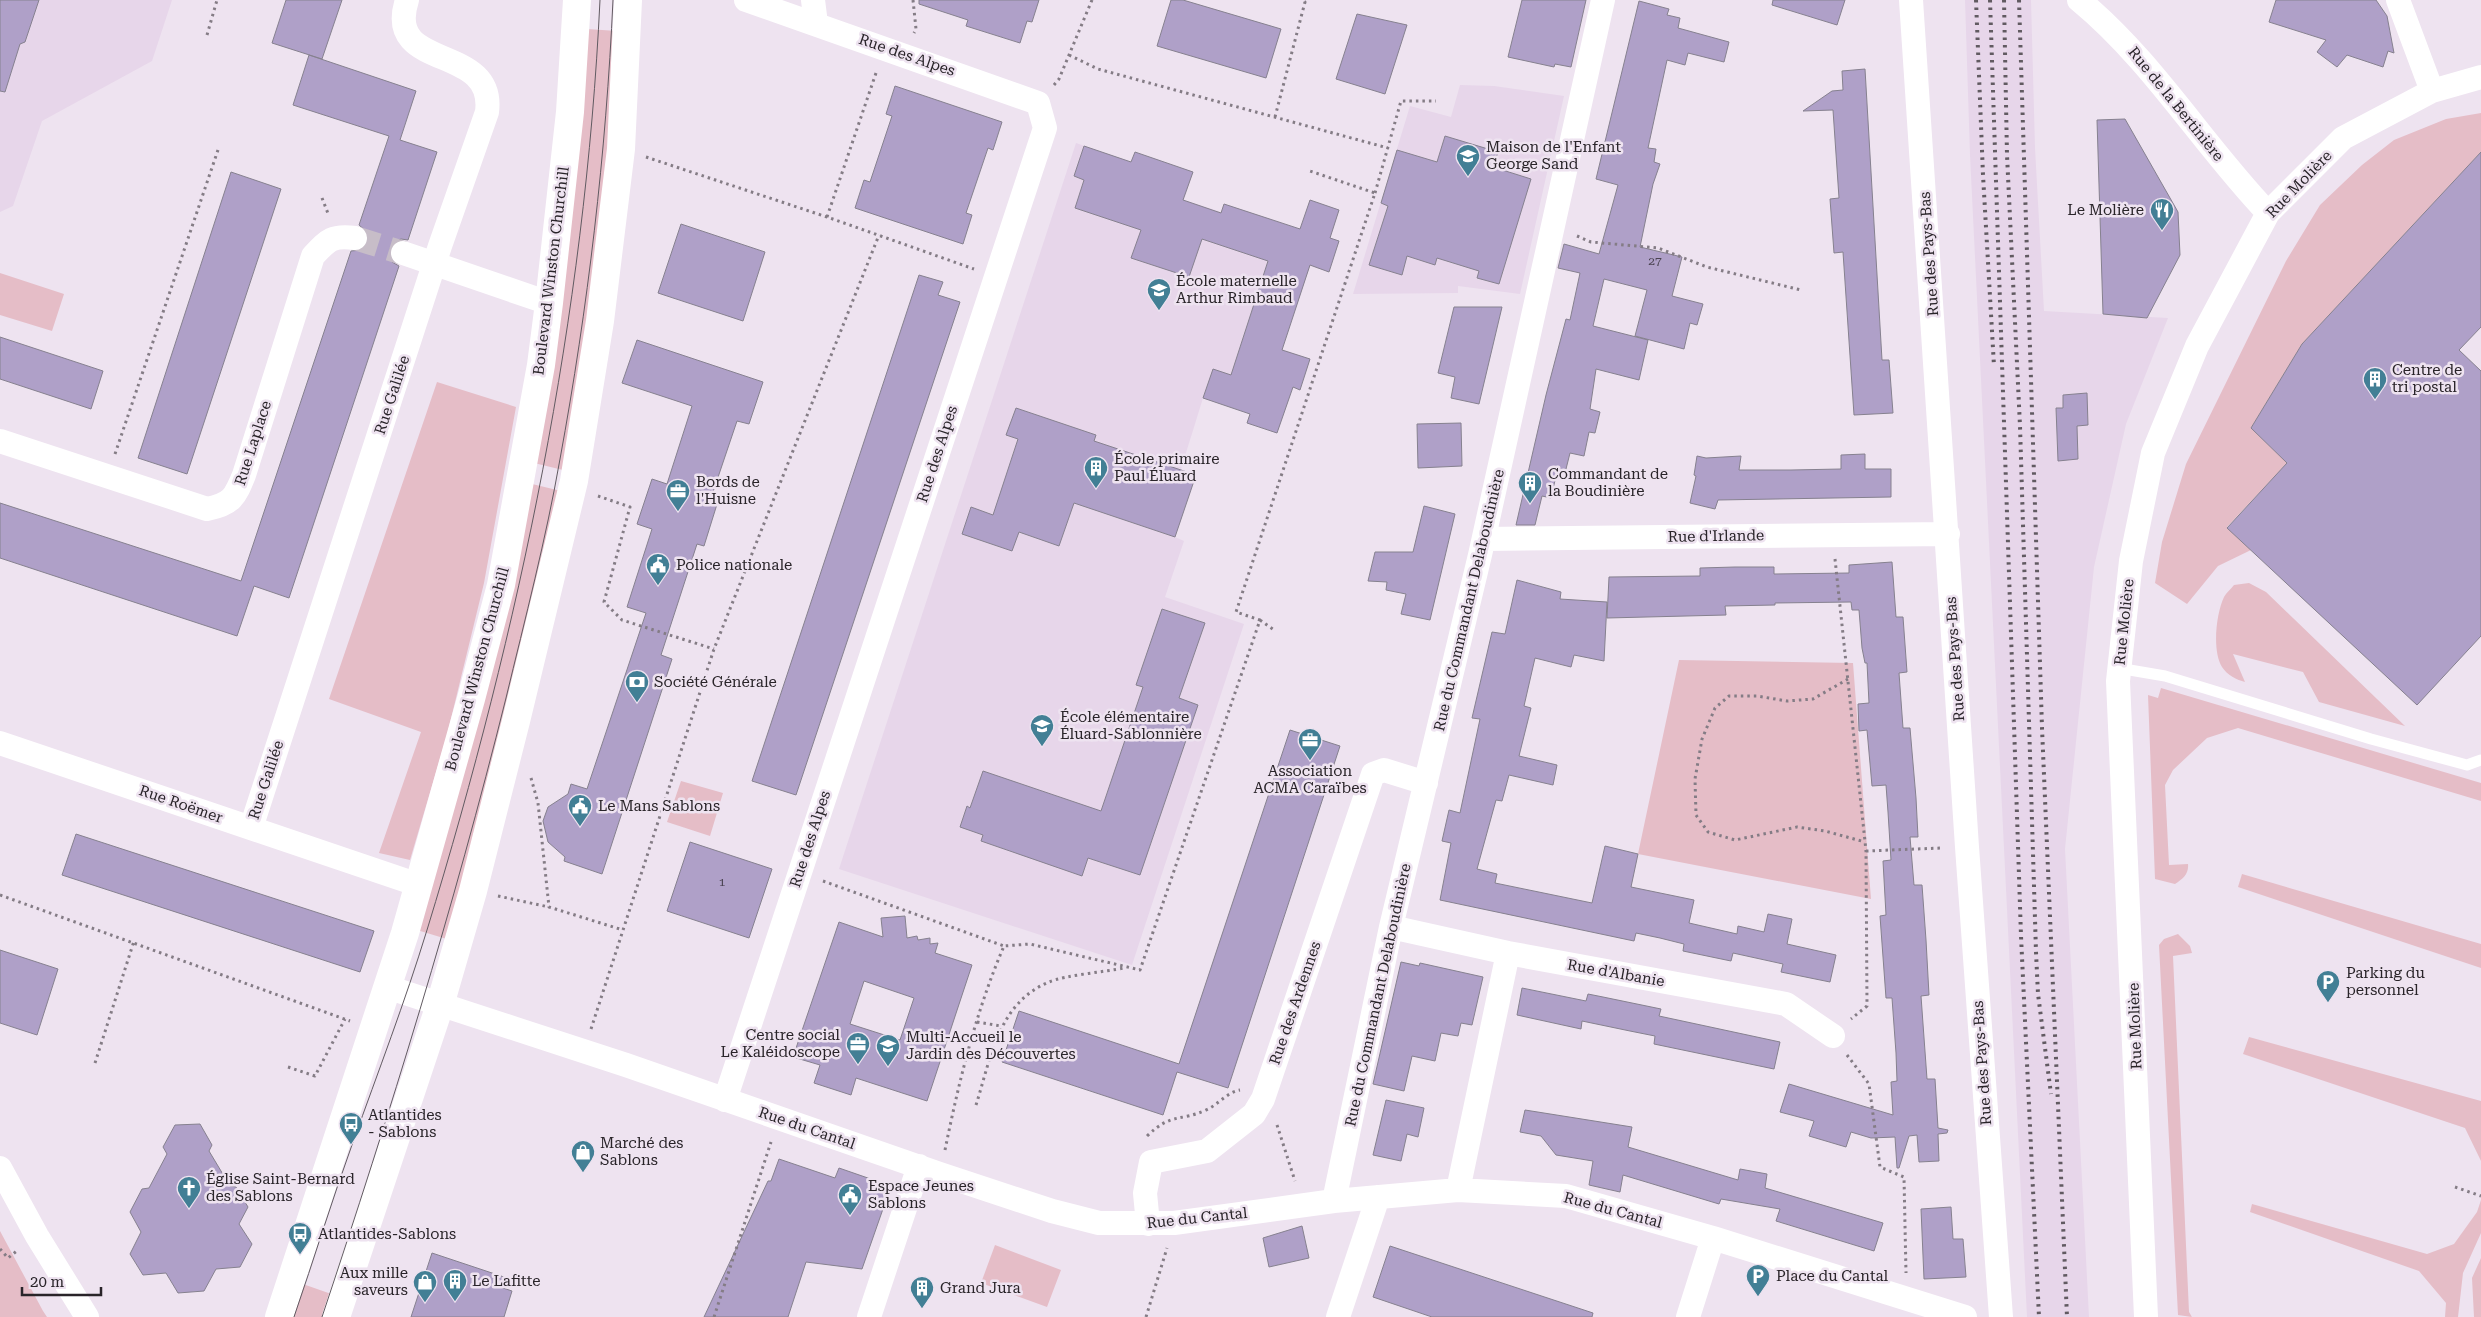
<svg xmlns="http://www.w3.org/2000/svg" width="2481" height="1317" viewBox="0 0 2481 1317" font-family="'Roboto Serif',serif">
	<style>
		.built { fill: #e7d6ea }
		.green { fill: #e5bdc7 }
		.building { fill: #afa0c8; stroke: #86818f; fill-rule: evenodd }
		.lines { fill: none; stroke-linecap: round; stroke-linejoin: round }
		.minor-tunnel { stroke: #c7bdc8; stroke-width: 24; stroke-dasharray: 24 12; stroke-linecap: butt }
		.path { stroke: #847c85; stroke-width: 3; stroke-dasharray: 2.5 4; stroke-linecap: butt }
		.service { stroke: #fff; stroke-width: 11 }
		.minor { stroke: #fff; stroke-width: 24 }
		.tertiary { stroke: #fff; stroke-width: 28 }
		.tram { stroke: #615a61; stroke-width: 1 }
		.rail { stroke: #615a61; stroke-width: 4; stroke-dasharray: 2.5 5; stroke-linecap: butt }
		.labels { text-anchor: middle; dominant-baseline: central; stroke-width: 5; stroke-linejoin: round; paint-order: stroke }
		.number-label { font-size: 12px; fill: #4a4351 }
		.street-label { font-size: 15px; fill: #292429; stroke: #eee3f0 }
		.poi-label { font-size: 15px; fill: #292429; stroke: #eee3f0; text-anchor: start }
	</style>
	<rect width="100%" height="100%" fill="#eee3f0"/>
	<path class="built" d="M0 0H172L152 61 42 121 13 206 0 212Z
		M1965 0H2031L2035 148 2044 311 2168 318 2126 424 2094 567 2065 849 2089 1317H2027L1970 155Z
		M1460 85 1494 86 1564 96 1520 294 1458 286V293L1353 294 1410 106 1451 117Z
		M1076 143 1131 162 1193 172 1184 200 1221 212 1224 204 1283 223 1280 232 1297 238 1310 200 1339 210 1330 238 1339 241 1329 272 1310 266 1282 349 1310 359 1300 389 1273 380 1287 404 1277 433 1247 423 1250 413 1203 398 1181 469 1196 475 1175 537 1184 541 1165 597 1244 624 1132 965 839 869Z"/>
	<path class="green" d="M587 29 617 31 608 164 567 471 534 463Z
		M2481 113V152L2302 344 2251 428 2287 463 2227 527 2251 550 2218 566 2187 604 2155 583 2162 542 2186 464 2286 261 2320 205 2362 165 2394 140 2446 119Z
		M0 273 64 294 52 331 0 315Z
		M437 382 516 407 484 583 447 735 410 860 379 853 421 732 329 699Z
		M528 483 561 491 450 940 417 930Z
		M2249 583 2266 592 2405 726 2319 702 2303 672 2233 654 2245 682C2237 680 2227 675 2222 667 2212 651 2216 614 2224 597 2226 593 2231 589 2234 585Z
		M1679 660 1853 663 1871 899 1638 854Z
		M2161 688 2481 783V801L2238 728 2207 738 2173 770 2165 785 2169 865 2188 864C2189 874 2183 879 2175 884L2155 879 2148 695 2158 698Z
		M681 781 723 793 710 836 667 822Z
		M2242 874 2481 944V968L2238 887Z
		M2178 934 2190 946 2192 953 2173 956 2189 1312 2192 1317 2178 1315 2159 945 2164 939Z
		M2249 1037 2481 1101V1161L2465 1128 2243 1054Z
		M2481 1200V1233L2463 1273 2458 1317H2445L2446 1303 2419 1271 2250 1212 2252 1204 2427 1254 2454 1244 2477 1212Z
		M0 1231 43 1311 47 1317H0Z
		M995 1245 1061 1270 1047 1307 981 1283Z
		M2481 1258V1317H2474L2472 1278Z
		M300 1283 337 1296 330 1317H288Z"/>
	<path class="building" d="M0 0H39L25 42 20 44 5 92 0 91Z
		M286 0H342L322 59 272 43Z
		M919 0H1039L1032 22 1027 21 1020 43 966 26 968 20 919 4Z
		M1171 0H1183L1281 29 1266 78 1157 46Z
		M1522 0H1586L1571 67 1555 64 1554 67 1508 57Z
		M1773 0H1845L1837 25 1772 5Z
		M2276 0H2376L2387 16 2394 53 2388 51 2383 67 2347 55 2337 67 2317 52 2326 40 2269 22Z
		M1639 1 1669 9 1667 15 1680 18 1678 28 1729 42 1724 62 1688 53 1685 65 1667 60 1648 148 1656 149 1654 162 1660 164 1653 184 1640 247 1682 257 1672 296 1703 304 1697 325 1690 323 1684 349 1635 336 1647 290 1604 279 1593 326 1648 340 1639 380 1596 369 1590 409 1600 412 1595 433 1589 432 1584 456 1570 453 1564 477 1556 476 1551 498 1542 496 1535 525H1516L1546 395 1566 319 1570 320 1580 273 1558 268 1564 244 1599 254 1618 185 1596 179Z
		M1357 14 1407 25 1385 94 1336 79Z
		M309 55 416 91 400 140 437 152 408 240 401 239 394 242 390 249 392 262 399 266 289 598 254 586 237 636 0 558V503L241 581 351 251 361 250 369 240 367 232 359 225 389 136 293 105Z
		M1865 69 1882 360H1889L1893 413 1854 415 1843 252 1834 253 1830 199 1839 198 1833 110 1803 111 1832 91 1843 90 1842 71Z
		M895 86 1002 122 993 150 988 148 966 213 972 215 963 244 855 208 864 180 870 182 892 116 886 114Z
		M2125 119 2178 212 2180 255 2147 318 2103 314 2097 120Z
		M1445 136 1498 152 1493 167 1531 179 1499 284 1477 278 1479 271 1437 258 1435 265 1407 256 1402 275 1369 265 1388 206 1381 203 1397 150 1437 162Z
		M1084 146 1131 162 1135 152 1193 172 1183 200 1221 213 1224 204 1300 229 1310 200 1339 210 1330 238 1339 241 1329 272 1310 265 1282 350 1310 359 1300 390 1293 387 1277 433 1247 423 1250 414 1203 398 1213 369 1231 375 1268 261 1202 239 1189 277 1131 258 1141 230 1075 208 1084 180 1074 176Z
		M2481 152V327L2459 350 2481 371V636L2417 705 2227 528 2287 463 2251 428 2302 344Z
		M231 172 281 189 187 474 138 458Z
		M681 224 765 252 743 321 658 293Z
		M919 275 943 282 938 295 960 302 796 795 752 781Z
		M1454 307H1502L1479 404 1451 398 1455 377 1438 373Z
		M0 337 103 371 91 409 0 379Z
		M637 340 763 382 749 424 737 421 711 498 718 501 704 546 697 544 661 655 672 659 602 874 564 861 565 857 548 842 543 821 548 807 568 794 571 784 587 789 646 613 627 607 652 529 637 524 652 479 667 484 692 406 622 383Z
		M2087 393 2088 425 2077 426 2078 459 2058 461 2056 408H2063V395Z
		M1016 408 1096 435 1094 441 1196 475 1175 537 1074 503 1059 546 1019 532 1012 551 962 534 971 507 993 515 1018 439 1006 435Z
		M1461 423 1462 466 1418 468 1417 424Z
		M1865 454V469H1891V497L1718 500 1715 509 1690 503 1696 476 1694 475 1697 456 1706 458 1741 456 1739 470H1791L1841 469V455Z
		M1424 506 1455 514 1430 620 1401 614 1406 594 1386 590 1387 582 1368 581 1375 552H1413Z
		M1892 562 1896 617H1903L1907 672 1899 673 1903 728H1910L1916 798 1918 837H1910L1914 885H1922L1926 940 1929 995 1921 996 1927 1079H1935L1938 1128 1948 1130 1947 1133 1938 1134 1939 1161 1919 1162 1917 1135 1909 1136 1899 1168H1897L1895 1137 1871 1138 1851 1132 1846 1147 1809 1136 1814 1121 1780 1112 1789 1084 1893 1115 1891 1082 1897 1081 1896 1053 1892 998H1886L1880 916 1886 915 1883 861 1891 860 1888 812 1886 785 1872 786 1867 730 1859 731 1858 704 1869 703 1867 663H1865L1862 648 1859 610H1852L1851 602 1775 603V605L1725 606 1726 615 1607 618 1609 577 1700 576V568L1735 567H1774V574L1849 573V565Z
		M1517 580 1561 592 1560 599 1607 602 1604 661 1574 655 1571 667 1535 658 1524 706 1531 708 1519 756 1557 765 1553 785 1509 775 1502 801 1496 800 1477 869 1497 874 1495 883 1592 903 1605 846 1638 854 1631 887 1694 900 1689 923 1737 934 1738 926 1764 932 1768 914 1792 919 1787 944 1836 955 1830 982 1781 972 1783 964 1733 953 1731 961 1683 951 1684 944 1660 938 1636 933 1634 941 1440 900 1451 843 1442 841 1449 810 1460 813 1480 719 1472 718 1492 632 1505 634Z
		M1162 609 1205 623 1179 698 1198 705 1140 875 1088 858 1082 876 981 841 983 835 960 827 967 806 970 808 983 771 1101 811 1143 687 1136 685Z
		M1290 730 1340 746 1228 1088 1177 1072 1163 1115 1002 1062 1019 1011 1179 1064Z
		M76 834 374 931 360 972 62 875Z
		M690 842 772 869 749 938 667 911Z
		M905 916 907 938 917 936 918 940 930 938V944L938 943 935 953 972 965 927 1101 856 1078 851 1095 814 1083 820 1065 793 1057 839 922 883 937 881 918ZM864 981 914 998 900 1040 850 1024Z
		M0 950 58 969 37 1035 0 1023Z
		M1401 962 1419 966 1420 963 1483 977 1472 1025 1461 1023 1458 1036 1441 1033 1435 1061 1412 1056 1404 1091 1373 1084Z
		M1522 988 1586 1001 1588 994 1603 997 1661 1009 1659 1016 1780 1042 1774 1069 1654 1044 1655 1036 1630 1031 1582 1021 1581 1029 1517 1015Z
		M1386 1100 1424 1108 1418 1137 1407 1134 1401 1161 1373 1155Z
		M1525 1110 1632 1127 1628 1147 1738 1180 1740 1169 1767 1174 1765 1188 1883 1223 1874 1251 1776 1221 1780 1209 1721 1199 1719 1204 1623 1175 1620 1192 1589 1185 1593 1161 1556 1155 1541 1136 1520 1132Z
		M200 1124 212 1145 209 1151 230 1186 236 1187 248 1207 239 1224 252 1244 240 1267 216 1269 204 1291 178 1293 166 1273 143 1275 130 1254 141 1232 130 1212 142 1189 149 1188 167 1154 163 1147 175 1125Z
		M779 1159 835 1178 839 1168 891 1186 862 1269 806 1262 788 1317H704L768 1181H771Z
		M1951 1207 1953 1239H1963L1966 1277 1924 1279 1921 1209Z
		M1302 1226 1309 1258 1269 1267 1263 1238Z
		M1390 1246 1593 1313 1592 1317H1432L1373 1297Z
		M432 1253 504 1277 500 1287 512 1291 504 1317H411Z"/>
	<g class="lines">
		<path class="minor-tunnel" d="M355 238 403 253"/>
		<path class="path" d="M913 0 916 29 914 33
			M207 35 217 0
			M1069 55 1098 69 1388 148
			M1054 85 1059 79 1092 0
			M1275 117 1305 2 1301 0
			M646 157 827 217 974 269
			M1375 193 1401 101H1436
			M322 198 329 216
			M827 217 876 73
			M1577 236 1591 242 1658 248 1707 267 1801 290
			M115 454 219 147
			M598 496 630 507 604 602 622 620 714 649
			M1835 559 1866 851 1867 1006 1851 1019
			M1260 620 1274 630
			M1848 679 1813 699 1787 701 1757 696H1729L1715 708 1702 739 1695 779 1696 815 1708 832 1735 840 1797 827 1825 831 1865 842
			M531 778 538 803 549 907 623 930
			M1866 851 1941 848
			M823 881 1004 946
			M0 895 350 1021
			M498 896 549 907
			M977 1022 1001 1026
			M591 1029 714 649 879 235
			M1847 1055 1869 1084 1880 1167 1904 1177 1906 1273
			M95 1063 134 941
			M288 1067 315 1076 345 1019
			M976 1105C991 1058 998 1003 1049 982 1066 975 1104 972 1124 968
			M1277 1125 1295 1181
			M1147 1136C1172 1112 1180 1122 1206 1110 1218 1105 1227 1092 1240 1090
			M945 1150C959 1081 976 1011 1004 946L1030 944 1140 970 1260 620 1236 612 1375 193 1307 170
			M2455 1187 2481 1196
			M0 1249 8 1258 18 1250
			M714 1317 771 1142
			M1146 1317 1167 1248"/>
		<path class="service" d="M2118 668 2165 676 2371 739 2467 765 2481 760"/>
		<path class="minor" d="M813 0 816 24
			M1911 0 1967 847 2001 1317
			M2079 0C2153 61 2202 144 2268 213
			M2398 0 2432 91
			M403 253 549 303
			M0 441 207 509C232 504 235 497 244 475L313 256C328 240 332 235 355 238
			M1484 539 1948 534
			M0 743 419 885
			M251 828 440 246 487 112C496 42 383 73 407 0
			M1391 927 1508 953 1786 1004 1833 1036
			M387 987 626 1065 940 1174 1052 1211 1099 1223H1174L1334 1201 1458 1190 1566 1196 1713 1238 1965 1317
			M725 1100 1045 128 1038 103 746 0
			M0 1168 37 1236 87 1317
			M1458 1190 1508 953
			M1334 1201 1391 927 1480 555 1603 0
			M1148 1224 1145 1193 1151 1162 1207 1151 1254 1114 1263 1099 1373 774 1384 770 1426 783
			M869 1317 919 1166
			M1338 1317 1378 1197
			M1688 1317 1713 1238
			M2146 1317 2118 681 2131 561 2153 453 2197 346 2268 213 2343 138 2432 91 2481 77"/>
		<path class="tertiary" d="M279 1317 405 933 471 699 501 585 541 365 549 303 570 112 577 0
			M336 1317 440 1005 473 891 516 721 574 481 600 321 621 149 628 0"/>
		<path class="tram" d="M294 1317C314 1259 332 1200 353 1142 378 1072 405 1002 427 930 520 627 585 316 600 0
			M322 1317C390 1113 454 907 506 698 525 619 546 539 560 459 588 307 606 154 613 0"/>
		<path class="rail" d="M1976 0 1983 175 1994 366
			M1990 0 2021 936 2039 1317
			M2004 0 2007 155 2020 426 2036 952 2038 994 2051 1094
			M2019 0 2042 728 2067 1317"/>
	</g>
	<defs>
		<g id="school-pin" transform="scale(1.25)"><path d="M0 17L-7.5 6A9.5 9.5 0 1 1 7.5 6Z" fill="#427f95" stroke="#eee3f0"/><path d="M0-5L7-2L0 1L-7-2ZM-4 1L0 2.5L4 1V4Q0 6-4 4Z" fill="#fff"/></g>
		<g id="restaurant-pin" transform="scale(1.25)"><path d="M0 17L-7.5 6A9.5 9.5 0 1 1 7.5 6Z" fill="#427f95" stroke="#eee3f0"/><path d="M-5-6h1v4h1v-4h1v4h1v-4h1v5L-1.5 .5V6h-2V.5L-5-1ZM5-6V6H3V1.5H1.5Q1.5-4 5-6Z" fill="#fff"/></g>
		<g id="building-pin" transform="scale(1.25)"><path d="M0 17L-7.5 6A9.5 9.5 0 1 1 7.5 6Z" fill="#427f95" stroke="#eee3f0"/><path d="M-4-6H4V6H1V3H-1V6H-4ZM-2.5-4.3h1.7v1.8h-1.7ZM.8-4.3h1.7v1.8H.8ZM-2.5-1h1.7V.8h-1.7ZM.8-1h1.7V.8H.8Z" fill="#fff"/></g>
		<g id="office-pin" transform="scale(1.25)"><path d="M0 17L-7.5 6A9.5 9.5 0 1 1 7.5 6Z" fill="#427f95" stroke="#eee3f0"/><path d="M-6-3h4V-5.5h4V-3h4V5H-6ZM-1-4.5V-3h2v-1.5ZM-6 0V1H6V0Z" fill="#fff"/></g>
		<g id="civic-pin" transform="scale(1.25)"><path d="M0 17L-7.5 6A9.5 9.5 0 1 1 7.5 6Z" fill="#427f95" stroke="#eee3f0"/><path d="M-.6-6.5H3V-4.5H.6V-3L4-1V1h2V6H-6V1h2V-1L-.6-3ZM-1.2 2.5V6h2.4V2.5Z" fill="#fff"/></g>
		<g id="bank-pin" transform="scale(1.25)"><path d="M0 17L-7.5 6A9.5 9.5 0 1 1 7.5 6Z" fill="#427f95" stroke="#eee3f0"/><path d="M-6-4H6V4H-6ZM0-2.3a2.3 2.3 0 1 0 0 4.6a2.3 2.3 0 1 0 0-4.6Z" fill="#fff"/></g>
		<g id="parking-pin" transform="scale(1.25)"><path d="M0 17L-7.5 6A9.5 9.5 0 1 1 7.5 6Z" fill="#427f95" stroke="#eee3f0"/><path d="M-3.5-5.5H1a3.5 3.5 0 0 1 0 7H-1V5.5H-3.5ZM-1-3.4V-.6H.8a1.4 1.4 0 0 0 0-2.8Z" fill="#fff"/></g>
		<g id="bus-pin" transform="scale(1.25)"><path d="M0 17L-7.5 6A9.5 9.5 0 1 1 7.5 6Z" fill="#427f95" stroke="#eee3f0"/><path d="M-5-6H5V4H4V6H2V4H-2V6H-4V4H-5ZM-3.5-4V0h7V-4ZM-3.5 1.2v1.5H-2V1.2ZM2 1.2v1.5H3.5V1.2Z" fill="#fff"/></g>
		<g id="shop-pin" transform="scale(1.25)"><path d="M0 17L-7.5 6A9.5 9.5 0 1 1 7.5 6Z" fill="#427f95" stroke="#eee3f0"/><path d="M-5-2.5h2.3a2.7 3.5 0 0 1 5.4 0H5L5.5 6h-11ZM-1.5-2.5h3a1.5 2.3 0 0 0-3 0Z" fill="#fff"/></g>
		<g id="church-pin" transform="scale(1.25)"><path d="M0 17L-7.5 6A9.5 9.5 0 1 1 7.5 6Z" fill="#427f95" stroke="#eee3f0"/><path d="M-1.2-6h2.4v3.5h3.3v2.4h-3.3V6h-2.4V-.1h-3.3v-2.4h3.3Z" fill="#fff"/></g>
	</defs>
	<g fill-rule="evenodd">
		<use href="#school-pin" x="1468" y="156"/>
		<use href="#restaurant-pin" x="2162" y="210"/>
		<use href="#school-pin" x="1159" y="290"/>
		<use href="#building-pin" x="2375" y="379"/>
		<use href="#building-pin" x="1096" y="468"/>
		<use href="#building-pin" x="1530" y="483"/>
		<use href="#office-pin" x="678" y="491"/>
		<use href="#civic-pin" x="658" y="565"/>
		<use href="#bank-pin" x="637" y="682"/>
		<use href="#school-pin" x="1042" y="726"/>
		<use href="#office-pin" x="1310" y="740"/>
		<use href="#civic-pin" x="580" y="806"/>
		<use href="#parking-pin" x="2328" y="982"/>
		<use href="#office-pin" x="858" y="1044"/>
		<use href="#school-pin" x="888" y="1046"/>
		<use href="#bus-pin" x="351" y="1124"/>
		<use href="#shop-pin" x="583" y="1152"/>
		<use href="#church-pin" x="189" y="1188"/>
		<use href="#civic-pin" x="850" y="1195"/>
		<use href="#bus-pin" x="300" y="1234"/>
		<use href="#parking-pin" x="1758" y="1276"/>
		<use href="#building-pin" x="455" y="1281"/>
		<use href="#shop-pin" x="425" y="1282"/>
		<use href="#building-pin" x="922" y="1288"/>
	</g>
	<g class="labels">
		<g class="number-label">
			<text x="1655" y="261">27</text>
			<text x="722" y="882">1</text>
		</g>
		<g class="street-label">
			<text transform="translate(907 55) rotate(19)">Rue des Alpes</text>
			<text transform="translate(2176 104) rotate(51)">Rue de la Bertinière</text>
			<text transform="translate(2299 184) rotate(-46)">Rue Molière</text>
			<text transform="translate(1929 254) rotate(-94)">Rue des Pays-Bas</text>
			<text transform="translate(551 271) rotate(-83)">Boulevard Winston Churchill</text>
			<text transform="translate(392 395) rotate(-72)">Rue Galilée</text>
			<text transform="translate(253 443) rotate(-72)">Rue Laplace</text>
			<text transform="translate(937 454) rotate(-72)">Rue des Alpes</text>
			<text transform="translate(1716 536) rotate(-1)">Rue d'Irlande</text>
			<text transform="translate(1469 600) rotate(-77)">Rue du Commandant Delaboudinière</text>
			<text transform="translate(2124 622) rotate(-84)">Rue Molière</text>
			<text transform="translate(1955 659) rotate(-94)">Rue des Pays-Bas</text>
			<text transform="translate(477 669) rotate(-75)">Boulevard Winston Churchill</text>
			<text transform="translate(266 780) rotate(-72)">Rue Galilée</text>
			<text transform="translate(181 804) rotate(19)">Rue Roëmer</text>
			<text transform="translate(810 839) rotate(-72)">Rue des Alpes</text>
			<text transform="translate(1616 973) rotate(10)">Rue d'Albanie</text>
			<text transform="translate(1378 995) rotate(-78)">Rue du Commandant Delaboudinière</text>
			<text transform="translate(1295 1003) rotate(-71)">Rue des Ardennes</text>
			<text transform="translate(2135 1026) rotate(-92)">Rue Molière</text>
			<text transform="translate(1982 1063) rotate(-94)">Rue des Pays-Bas</text>
			<text transform="translate(807 1128) rotate(19)">Rue du Cantal</text>
			<text transform="translate(1613 1210) rotate(15)">Rue du Cantal</text>
			<text transform="translate(1197 1218) rotate(-6)">Rue du Cantal</text>
		</g>
		<g class="poi-label">
			<text x="1486" y="147">Maison de l'Enfant<tspan x="1486" dy="17">George Sand</tspan></text>
			<text x="2144" y="210" text-anchor="end">Le Molière</text>
			<text x="1176" y="281">École maternelle<tspan x="1176" dy="17">Arthur Rimbaud</tspan></text>
			<text x="2392" y="370">Centre de<tspan x="2392" dy="17">tri postal</tspan></text>
			<text x="1114" y="459">École primaire<tspan x="1114" dy="17">Paul Éluard</tspan></text>
			<text x="1548" y="474">Commandant de<tspan x="1548" dy="17">la Boudinière</tspan></text>
			<text x="696" y="482">Bords de<tspan x="696" dy="17">l'Huisne</tspan></text>
			<text x="676" y="565">Police nationale</text>
			<text x="654" y="682">Société Générale</text>
			<text x="1060" y="717">École élémentaire<tspan x="1060" dy="17">Éluard-Sablonnière</tspan></text>
			<text x="1310" y="771" text-anchor="middle">Association<tspan x="1310" dy="17">ACMA Caraïbes</tspan></text>
			<text x="598" y="806">Le Mans Sablons</text>
			<text x="2346" y="973">Parking du<tspan x="2346" dy="17">personnel</tspan></text>
			<text x="840" y="1035" text-anchor="end">Centre social<tspan x="840" dy="17">Le Kaléidoscope</tspan></text>
			<text x="906" y="1037">Multi-Accueil le<tspan x="906" dy="17">Jardin des Découvertes</tspan></text>
			<text x="368" y="1115">Atlantides<tspan x="368" dy="17">- Sablons</tspan></text>
			<text x="600" y="1143">Marché des<tspan x="600" dy="17">Sablons</tspan></text>
			<text x="206" y="1179">Église Saint-Bernard<tspan x="206" dy="17">des Sablons</tspan></text>
			<text x="868" y="1186">Espace Jeunes<tspan x="868" dy="17">Sablons</tspan></text>
			<text x="318" y="1234">Atlantides-Sablons</text>
			<text x="408" y="1273" text-anchor="end">Aux mille<tspan x="408" dy="17">saveurs</tspan></text>
			<text x="1776" y="1276">Place du Cantal</text>
			<text x="472" y="1281">Le Lafitte</text>
			<text x="940" y="1288">Grand Jura</text>
		</g>
	</g>
	<path d="M22 1287v8h79v-8" fill="none" stroke="#292429" stroke-width="2.5"/>
	<text x="30" y="1287" font-size="15" fill="#292429" stroke="#eee3f0" stroke-width="4" paint-order="stroke">20 m</text>
</svg>
